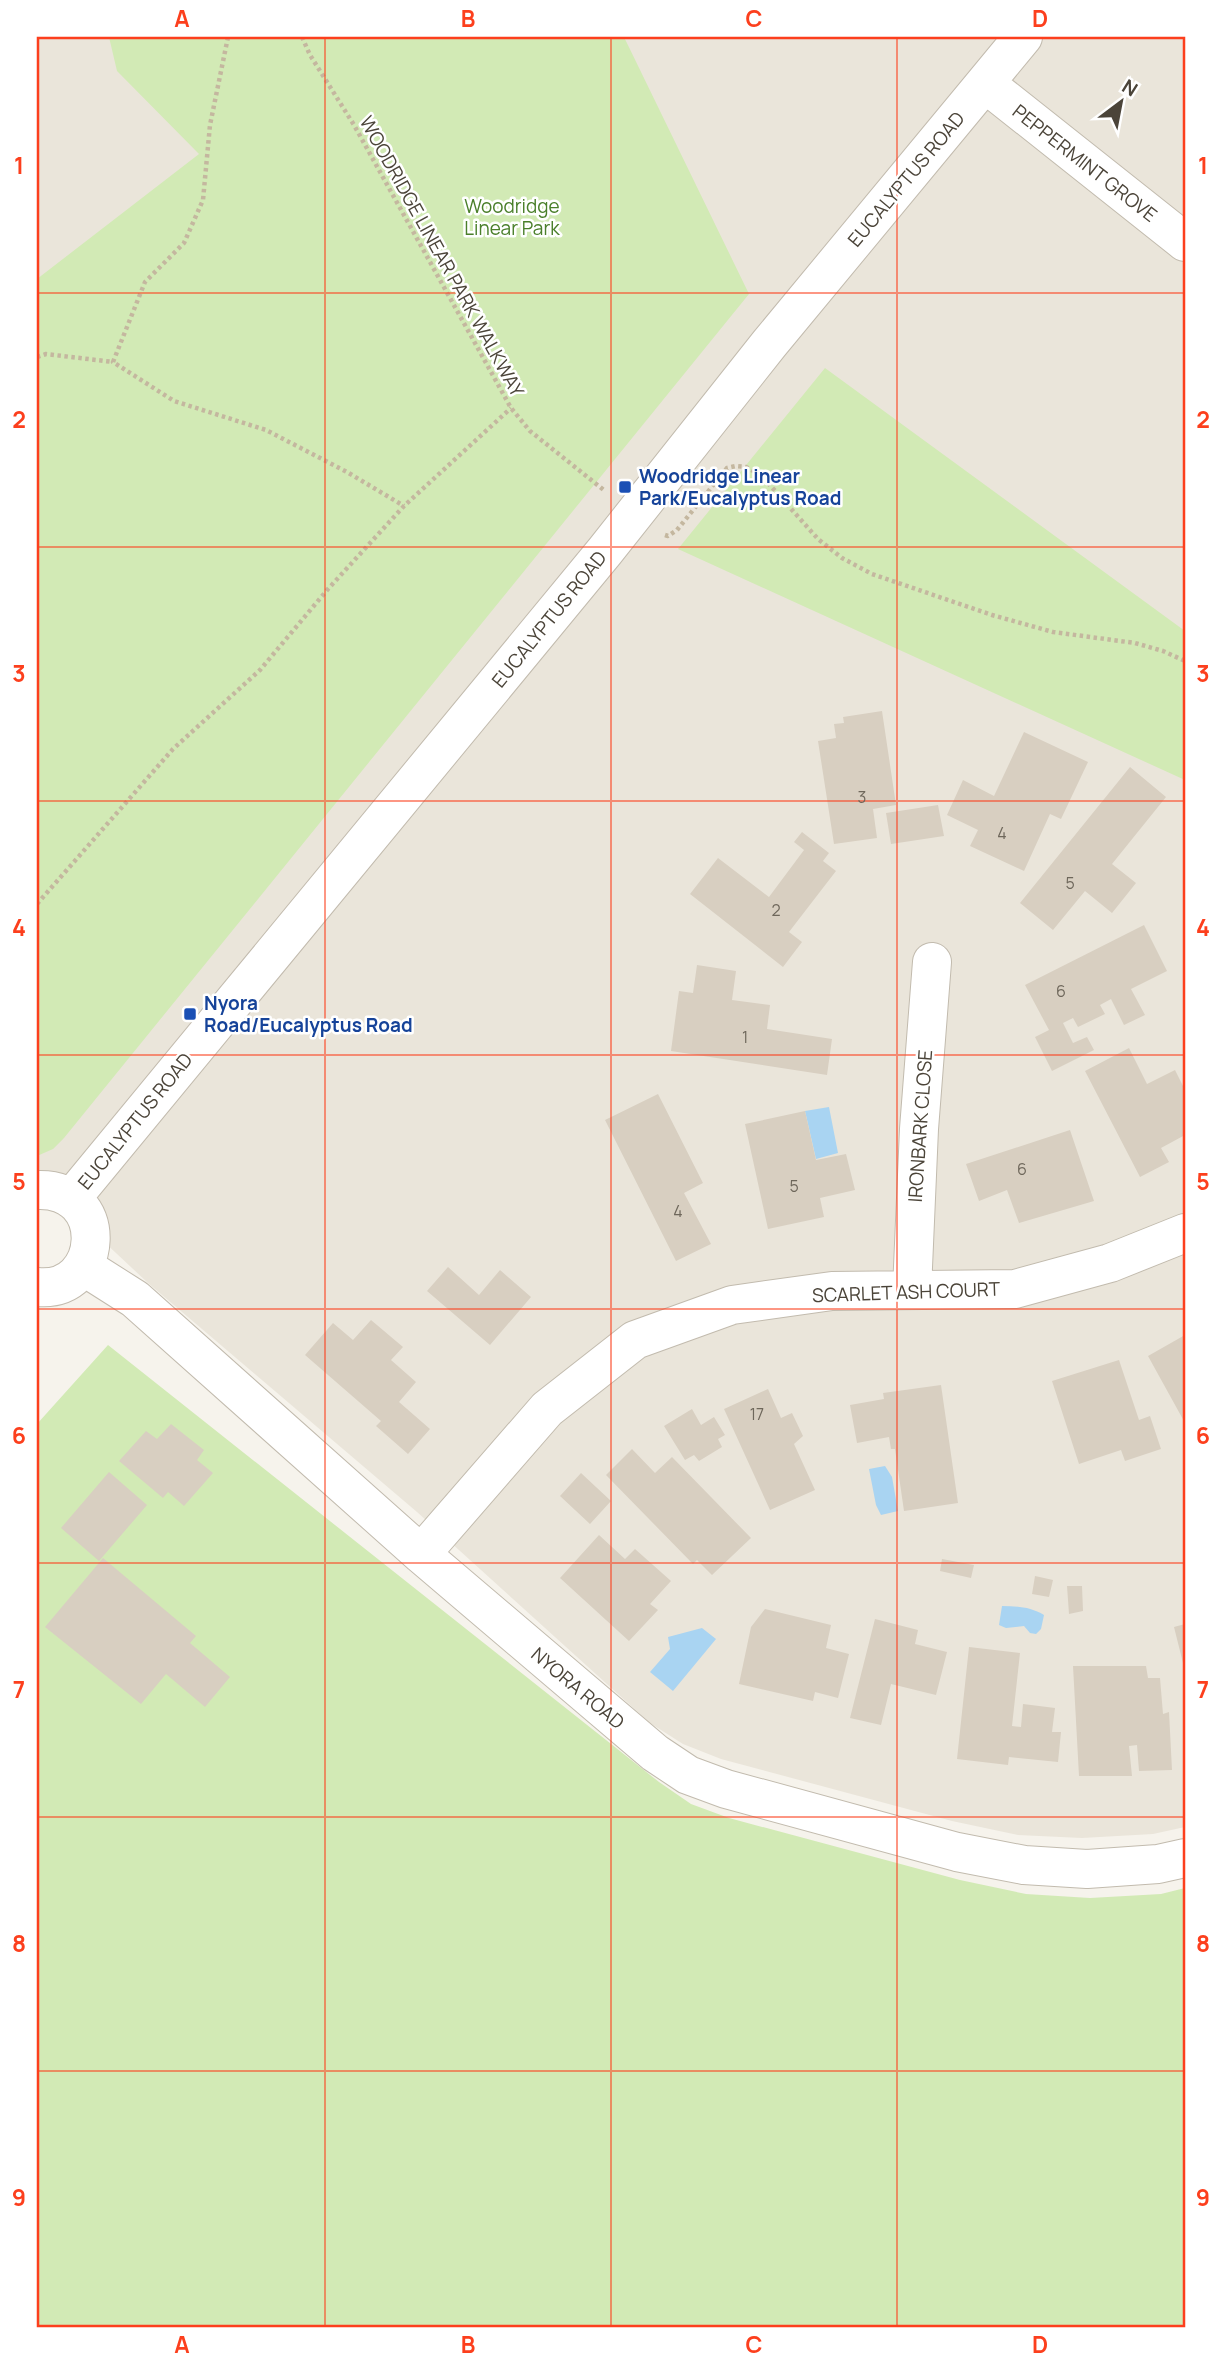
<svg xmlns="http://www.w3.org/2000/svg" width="1222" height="2364" viewBox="0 0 1222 2364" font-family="Manrope,sans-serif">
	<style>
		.residential { fill: #eae5da }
		.green { fill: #d2eab5 }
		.water { fill: #a9d4f2 }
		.building { fill: #d8cfc1 }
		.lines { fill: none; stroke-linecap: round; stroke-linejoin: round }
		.minor-casing { stroke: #c2bbae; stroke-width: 40 }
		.path { stroke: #c4b79f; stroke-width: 4.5; stroke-dasharray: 3.5 3.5; stroke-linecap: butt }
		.minor { stroke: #fff; stroke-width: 38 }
		.grid { fill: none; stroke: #fc3f1d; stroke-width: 2; stroke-opacity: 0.55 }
		.transit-dot { fill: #1a4fb4; stroke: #fff; stroke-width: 2.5 }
		.labels { text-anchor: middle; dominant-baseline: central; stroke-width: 5; stroke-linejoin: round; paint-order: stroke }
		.number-label { font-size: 16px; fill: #6e675b }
		.street-label { font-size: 19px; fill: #4b4439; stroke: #fff }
		.park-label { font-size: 19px; fill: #4a7f2a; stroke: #fff }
		.transit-label { font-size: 19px; font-weight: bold; fill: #164399; stroke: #fff; text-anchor: start }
		.neatline { fill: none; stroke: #fc3f1d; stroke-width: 2.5 }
		.grid-label { font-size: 23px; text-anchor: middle; font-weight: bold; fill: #fc3f1d }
	</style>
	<rect width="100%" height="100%" fill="#f6f3ec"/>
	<path class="residential" d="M37 37H1185V1827L1153 1834 1082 1838 1018 1835 952 1821 721 1759 683 1744 650 1723 417 1512 148 1283 37 1179Z"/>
	<path class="green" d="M109 37H624L749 294 64 1138 53 1149 37 1156V279L199 154 117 71Z
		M825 368 1185 631V780L678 549Z
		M108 1345 659 1782 691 1804 729 1818 960 1880 1026 1894 1090 1898 1161 1894 1185 1888V2327H37V1424Z"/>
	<path class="water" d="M829 1107 838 1153 816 1159 805 1111Z
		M885 1466 892 1477 898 1511 881 1515 876 1505 869 1469Z
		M1002 1606C1017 1606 1031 1607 1044 1615L1041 1629 1036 1634 1030 1633 1024 1626 1006 1628 999 1625Z
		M702 1628 716 1639 673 1691 650 1672 670 1649 668 1637Z"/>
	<path class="building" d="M882 711 896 805 873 809 877 838 834 844 818 741 836 738 834 724 844 723 843 717Z
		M1024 732 1088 762 1061 819 1050 814 1024 871 970 846 978 830 947 815 963 780 994 796Z
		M1130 767 1166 797 1112 864 1136 883 1112 913 1085 891 1053 930 1020 903Z
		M938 805 944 836 891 844 886 813Z
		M802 832 829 853 823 861 836 871 789 932 802 942 783 967 690 894 718 858 769 897 804 850 794 842Z
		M1144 925 1167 971 1131 989 1145 1015 1124 1025 1111 999 1100 1005 1105 1014 1078 1027 1073 1018 1063 1023 1073 1043 1087 1037 1094 1050 1052 1071 1035 1037 1049 1030 1025 985Z
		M697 965 736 971 732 1000 770 1005 767 1029 832 1039 827 1075 671 1051 679 991 693 993Z
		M1129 1048 1147 1084 1175 1070 1185 1090V1135L1161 1148 1169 1162 1140 1177 1085 1071Z
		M658 1094 703 1183 684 1193 711 1244 676 1261 605 1120Z
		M805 1111 816 1160 846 1154 855 1190 820 1198 824 1217 768 1229 745 1124Z
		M1070 1130 1094 1201 1019 1223 1007 1190 979 1201 966 1164Z
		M448 1267 479 1295 500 1270 531 1297 490 1345 427 1291Z
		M371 1320 403 1347 391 1360 416 1382 399 1402 430 1429 408 1454 376 1426 381 1421 305 1355 333 1323 353 1340Z
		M1185 1335V1423L1148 1356Z
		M1119 1360 1139 1420 1150 1416 1161 1449 1125 1461 1121 1450 1079 1464 1052 1381Z
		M941 1385 958 1503 904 1511 895 1449H891L889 1437 857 1443 850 1405 884 1399 883 1393Z
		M768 1389 781 1418 792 1413 803 1436 794 1444 815 1490 770 1510 724 1409Z
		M692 1409 701 1425 714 1417 725 1435 718 1439 722 1447 699 1461 694 1455 685 1460 664 1426Z
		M171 1424 204 1450 197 1460 213 1473 184 1506 168 1492 163 1498 119 1461 146 1431 157 1439Z
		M632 1449 655 1473 672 1457 751 1538 712 1575 697 1560 693 1564 606 1475Z
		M109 1472 147 1505 99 1561 61 1528Z
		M581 1473 611 1501 590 1524 560 1496Z
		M599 1535 625 1559 635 1549 671 1581 650 1604 658 1610 629 1641 560 1578Z
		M103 1558 196 1636 190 1643 230 1677 205 1707 166 1674 141 1704 45 1627Z
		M942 1559 974 1565 971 1578 940 1571Z
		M1035 1576 1053 1580 1049 1597 1032 1594Z
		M1067 1586H1082L1083 1611 1069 1614Z
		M765 1609 831 1625 826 1648 849 1654 838 1698 815 1692 813 1701 739 1684 751 1627Z
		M875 1619 918 1630 915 1644 947 1652 936 1695 891 1684 881 1725 850 1718Z
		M1185 1624V1667H1184L1174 1627Z
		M969 1647 1020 1653 1012 1726 1021 1727 1023 1704 1055 1708 1052 1732H1061L1058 1762 1009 1757 1008 1765 957 1759Z
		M1073 1666H1146L1148 1678H1160L1163 1714 1169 1712 1172 1770 1139 1771 1137 1745 1129 1746 1132 1776H1079Z"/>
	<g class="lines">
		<g class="minor-casing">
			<path id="minor" d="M986 84 1185 242
				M37 1190C112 1187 105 1294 37 1287
				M71 1199 605 551 769 344 1023 37
				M83 1266 135 1299 421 1554 655 1753 688 1775 726 1789 957 1852 1024 1865 1087 1869 1158 1864 1185 1858
				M912 1290 919 1129 932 962
				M421 1554 547 1409 635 1340 732 1305 832 1291 1015 1289 1110 1263 1185 1233"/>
		</g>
		<path class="path" d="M228 37 210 125 203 200 184 243 145 282 113 362 174 401 266 430 347 472 404 506
			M302 37 310 55 354 125 511 408 530 431 605 491
			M37 357 46 354 113 362
			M665 535 668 536 677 530 727 468 736 466 746 467 757 473 768 483 818 539 842 558 872 574 992 615 1053 632 1135 643 1163 651 1185 661
			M37 904 173 749 260 670 328 589 404 506 511 408"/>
		<use href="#minor" class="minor"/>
	</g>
	<path class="grid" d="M325 37V2327M611 37V2327M897 37V2327M37 293H1185M37 547H1185M37 801H1185M37 1055H1185M37 1309H1185M37 1563H1185M37 1817H1185M37 2071H1185"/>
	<g class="transit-dot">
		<rect x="618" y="480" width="14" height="14" rx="3.5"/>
		<rect x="183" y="1007" width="14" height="14" rx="3.5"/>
	</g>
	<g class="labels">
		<g class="number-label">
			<text x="862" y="797">3</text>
			<text x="1002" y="833">4</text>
			<text x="1070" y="883">5</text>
			<text x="776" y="910">2</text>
			<text x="1061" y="991">6</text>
			<text x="745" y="1037">1</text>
			<text x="1022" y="1169">6</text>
			<text x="794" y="1186">5</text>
			<text x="678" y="1211">4</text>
			<text x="757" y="1414">17</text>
		</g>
		<g class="street-label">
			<text transform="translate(1085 163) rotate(38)">PEPPERMINT GROVE</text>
			<text transform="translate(906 179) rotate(-50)">EUCALYPTUS ROAD</text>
			<text transform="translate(442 256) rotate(61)">WOODRIDGE LINEAR PARK WALKWAY</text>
			<text transform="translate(549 619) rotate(-51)">EUCALYPTUS ROAD</text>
			<text transform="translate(135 1121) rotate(-51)">EUCALYPTUS ROAD</text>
			<text transform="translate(920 1126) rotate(-86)">IRONBARK CLOSE</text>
			<text transform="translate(906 1292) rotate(-2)">SCARLET ASH COURT</text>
			<text transform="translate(578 1688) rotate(40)">NYORA ROAD</text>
		</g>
		<g class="park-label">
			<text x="512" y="206">Woodridge<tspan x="512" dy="22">Linear Park</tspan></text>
		</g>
		<g class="transit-label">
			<text x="639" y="476">Woodridge Linear<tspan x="639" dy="22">Park/Eucalyptus Road</tspan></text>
			<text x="204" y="1003">Nyora<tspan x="204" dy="22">Road/Eucalyptus Road</tspan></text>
		</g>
	</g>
	<rect width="1222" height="2364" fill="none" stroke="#ffffff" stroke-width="77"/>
	<g transform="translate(1121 102) rotate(32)" stroke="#ffffff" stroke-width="5" paint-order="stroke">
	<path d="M0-5L12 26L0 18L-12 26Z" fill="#4b4439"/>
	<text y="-10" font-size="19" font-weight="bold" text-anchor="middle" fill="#4b4439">N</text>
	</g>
	<rect x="38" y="38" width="1146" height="2288" class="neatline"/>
	<g class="grid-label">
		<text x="182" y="27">A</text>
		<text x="468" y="27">B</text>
		<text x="754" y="27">C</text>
		<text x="1040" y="27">D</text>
		<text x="19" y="174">1</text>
		<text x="1203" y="174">1</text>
		<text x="19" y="428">2</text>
		<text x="1203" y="428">2</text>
		<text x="19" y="682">3</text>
		<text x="1203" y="682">3</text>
		<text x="19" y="936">4</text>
		<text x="1203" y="936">4</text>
		<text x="19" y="1190">5</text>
		<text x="1203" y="1190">5</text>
		<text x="19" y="1444">6</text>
		<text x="1203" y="1444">6</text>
		<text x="19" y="1698">7</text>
		<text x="1203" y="1698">7</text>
		<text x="19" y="1952">8</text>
		<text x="1203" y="1952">8</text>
		<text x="19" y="2206">9</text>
		<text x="1203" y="2206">9</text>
		<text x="182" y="2353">A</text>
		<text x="468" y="2353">B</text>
		<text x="754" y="2353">C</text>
		<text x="1040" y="2353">D</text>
	</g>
</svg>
